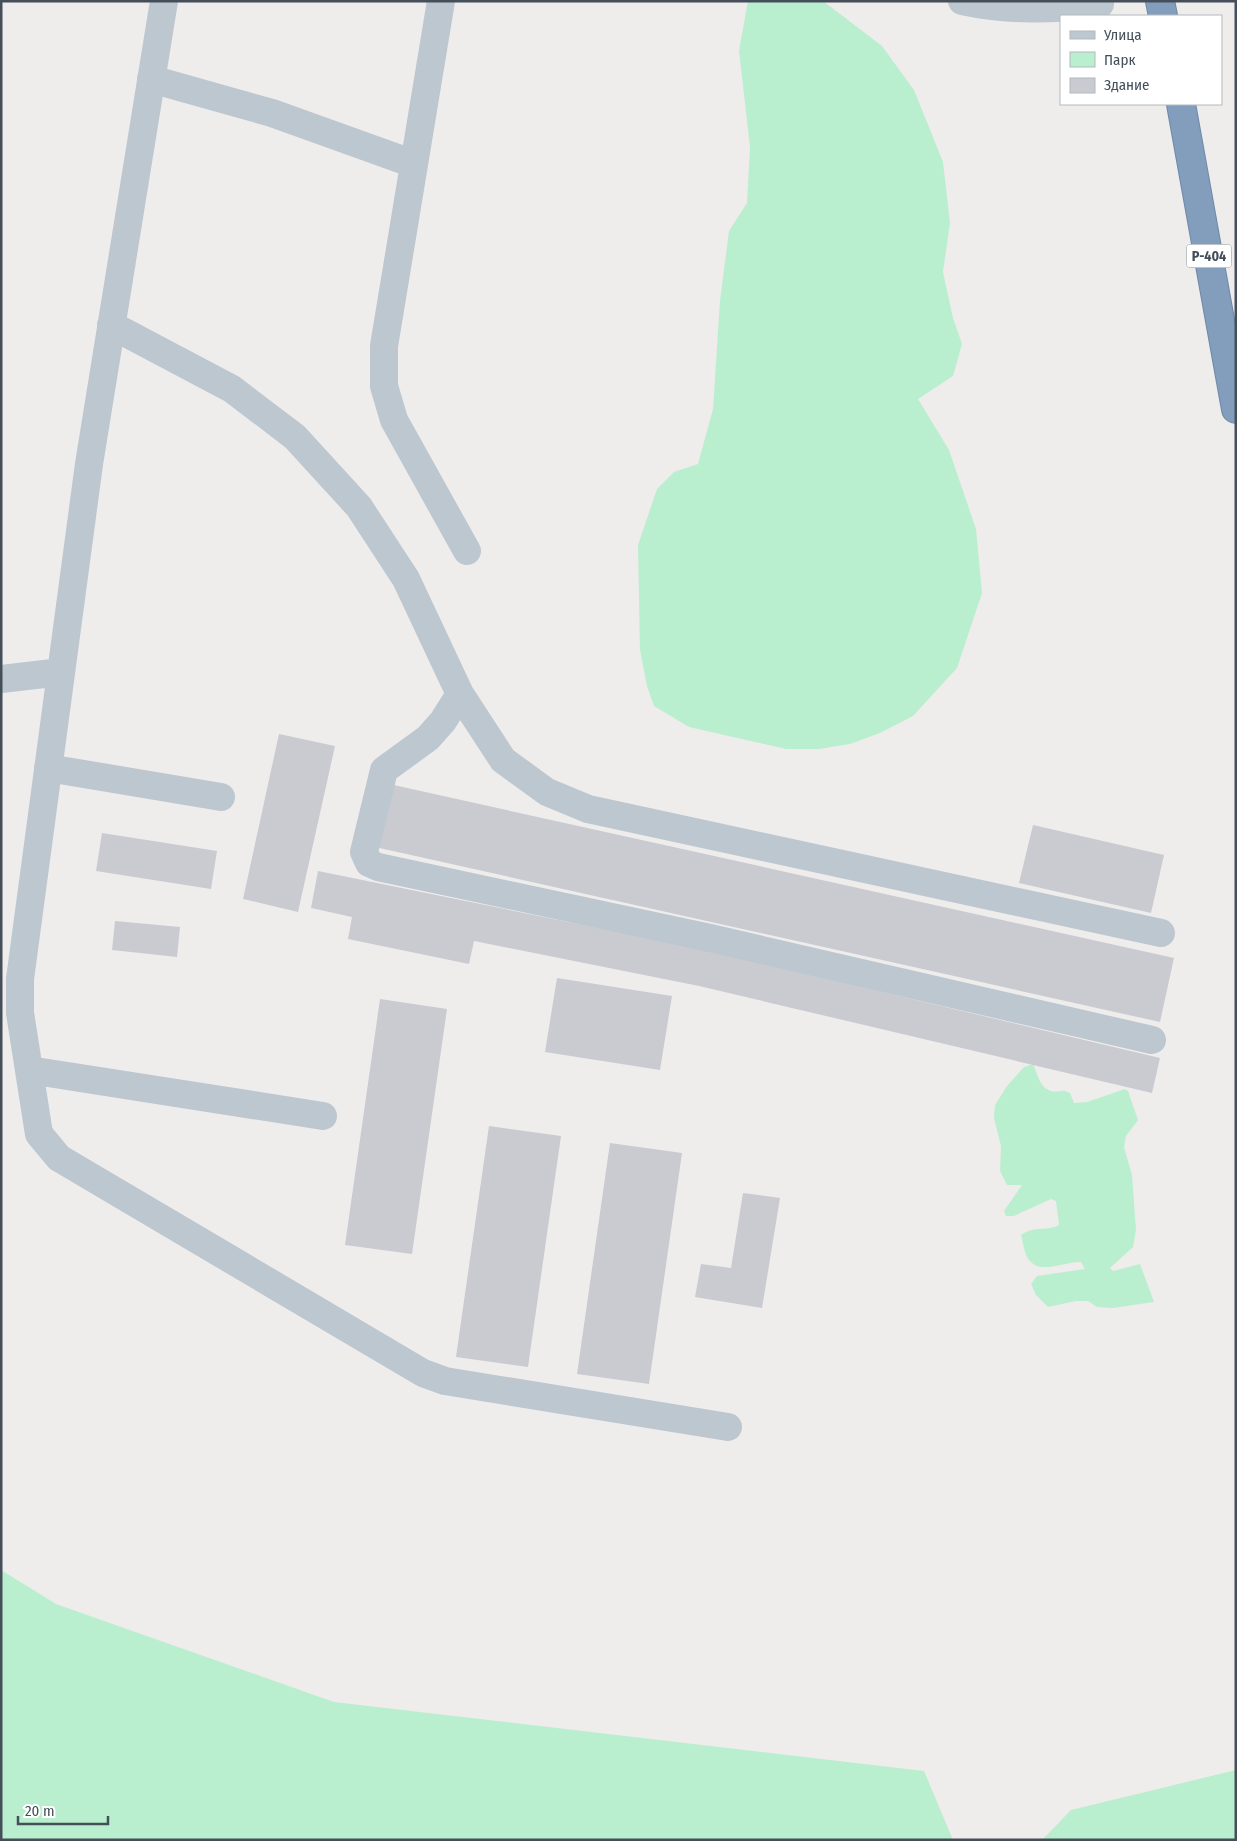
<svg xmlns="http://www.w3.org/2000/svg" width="1237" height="1841" viewBox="0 0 1237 1841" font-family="'Fira Sans Condensed',sans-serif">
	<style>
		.green { fill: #b9efce }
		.building { fill: #c9cbd1 }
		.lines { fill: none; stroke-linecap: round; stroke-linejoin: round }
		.highway-casing { stroke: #6e89a8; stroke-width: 30 }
		.minor { stroke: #bcc7cf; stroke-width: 28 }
		.highway { stroke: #839ebc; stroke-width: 28 }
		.labels { text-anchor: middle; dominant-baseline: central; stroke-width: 4; stroke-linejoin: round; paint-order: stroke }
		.shield { fill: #fff; stroke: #7c848c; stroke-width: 1 }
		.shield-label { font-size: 14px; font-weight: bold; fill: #444f5a }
	</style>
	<rect width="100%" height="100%" fill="#efecec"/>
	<path class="green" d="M748 1H823L882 46 914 90 943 162 950 223 943 272 953 318 962 344 953 376 918 399 949 450 976 529 982 593 957 668 913 716 880 733 850 744 819 749H786L689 727 654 706 647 686 640 650 638 545 657 489 674 472 698 464 713 409 720 301 729 231 747 203 750 147 739 51Z
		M1033 1064C1037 1073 1040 1088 1051 1091 1059 1093 1061 1088 1070 1093L1074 1103 1087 1102 1125 1089 1128 1091 1138 1120 1126 1136 1124 1147 1132 1175 1136 1230 1133 1247 1110 1268 1113 1271 1140 1264 1154 1302 1113 1308 1097 1307 1088 1301H1076L1048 1307 1036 1295 1031 1284 1037 1276 1085 1269 1081 1262C1064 1261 1038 1277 1027 1257 1024 1251 1023 1242 1021 1235 1035 1225 1045 1232 1059 1225L1056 1201 1051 1199 1014 1216H1006L1004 1211 1022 1185H1007L1000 1171 1001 1146 994 1118 995 1105 1007 1086 1024 1067Z
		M1 1570 56 1604 334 1702 924 1771 953 1840H1Z
		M1236 1770V1840H1042L1071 1810Z"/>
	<path class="building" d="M279 734 335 746 298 912 243 899Z
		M389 784 1174 958 1160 1022 375 847Z
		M1033 825 1164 855 1151 913 1019 883Z
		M102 833 217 851 211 889 96 871Z
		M318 871 706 950 1160 1058 1152 1093 699 986 474 941 469 964 348 939 352 917 311 908Z
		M115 921 180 927 177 957 112 950Z
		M557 978 672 996 660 1070 545 1052Z
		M380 999 447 1009 412 1254 345 1245Z
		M489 1126 561 1136 528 1367 456 1357Z
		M610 1143 682 1153 649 1384 577 1374Z
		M743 1193 780 1198 762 1308 695 1297 701 1264 731 1268Z"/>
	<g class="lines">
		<g class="highway-casing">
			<path id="highway" d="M1160 1 1163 16
				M1181 104 1236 409"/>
		</g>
		<path class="minor" d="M164 1 89 464 20 979V1013L39 1134 59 1158 423 1373 445 1381 728 1427
			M441 1 384 346V386L394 420 467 551
			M962 1C1009 11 1053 10 1100 4
			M151 79 272 113 414 164
			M111 325 232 389 295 437 359 507 406 579 460 694 503 760 547 792 588 809 1161 933
			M1 679 61 672
			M460 694 443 721 428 738 384 770 364 852 369 863 378 867 710 938 1152 1040
			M48 768 221 797
			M29 1070 323 1116"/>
		<use href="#highway" class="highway"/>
	</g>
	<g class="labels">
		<rect class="shield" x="1186.5" y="244.5" width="45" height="23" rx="4"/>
		<g class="shield-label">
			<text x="1209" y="256">Р-404</text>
		</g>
	</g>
	<rect width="1237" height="1841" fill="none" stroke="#444f5a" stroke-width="5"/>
	<rect x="1060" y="15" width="162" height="90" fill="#ffffff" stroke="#b4b9bd"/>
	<rect x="1070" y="31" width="25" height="8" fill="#bcc7cf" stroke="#b4b9bd"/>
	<text x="1104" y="40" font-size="15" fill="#444f5a">Улица</text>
	<rect x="1070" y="52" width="25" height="15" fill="#b9efce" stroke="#b4b9bd"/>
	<text x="1104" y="65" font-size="15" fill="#444f5a">Парк</text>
	<rect x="1070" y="78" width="25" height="15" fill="#c9cbd1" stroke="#b4b9bd"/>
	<text x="1104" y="90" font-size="15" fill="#444f5a">Здание</text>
	<path d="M18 1816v8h90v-8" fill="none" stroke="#444f5a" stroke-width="2.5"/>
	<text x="25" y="1816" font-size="15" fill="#444f5a" stroke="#ffffff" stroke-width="4" paint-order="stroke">20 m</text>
</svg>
